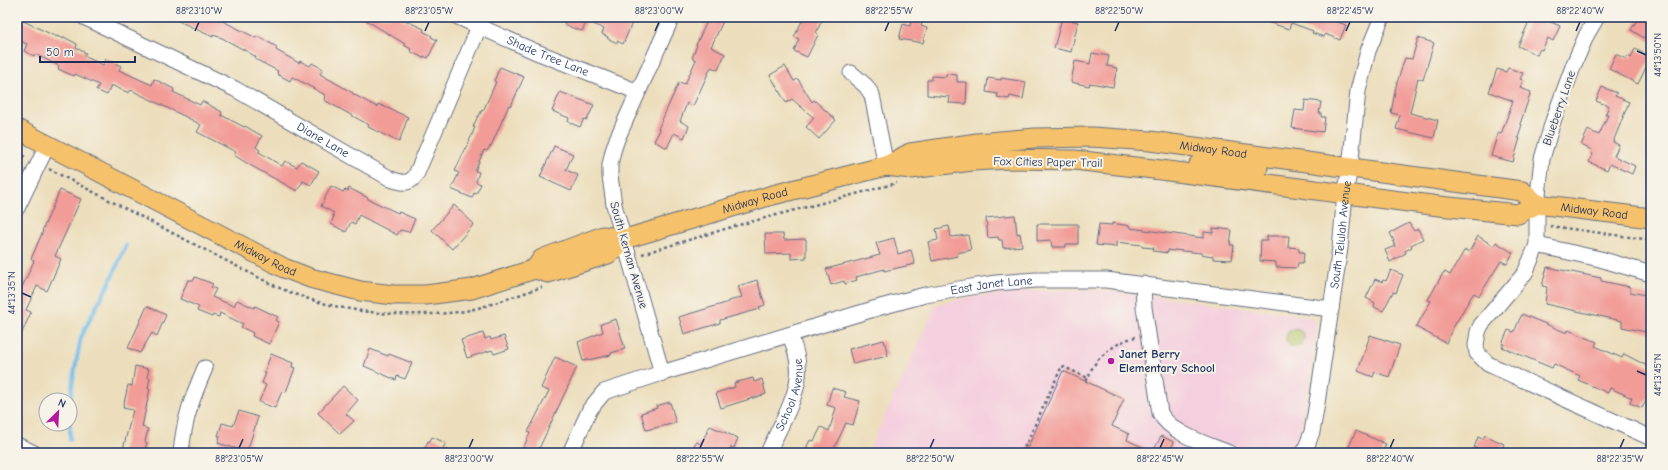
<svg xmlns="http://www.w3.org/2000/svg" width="1668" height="470" viewBox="0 0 1668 470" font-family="'Comic Neue',sans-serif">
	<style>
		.built { fill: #f4cfde }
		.green { fill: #aec164; stroke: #647861 }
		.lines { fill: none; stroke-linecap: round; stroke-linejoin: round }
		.stream { stroke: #73beec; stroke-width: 4 }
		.building { fill: #f29c98 }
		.minor-casing { stroke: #646c7f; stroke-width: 17 }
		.major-casing { stroke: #646c7f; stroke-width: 21 }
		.path { stroke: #646c7f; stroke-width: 2.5; stroke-dasharray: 3 3; stroke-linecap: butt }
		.minor { stroke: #fff; stroke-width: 15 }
		.major { stroke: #f5c16b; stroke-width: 19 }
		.ticks { fill: none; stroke: #1b2f5e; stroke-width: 1.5 }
		.poi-dot { fill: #b5179e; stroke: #f7f3e8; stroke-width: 1.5 }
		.labels { text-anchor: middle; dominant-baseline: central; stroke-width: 4; stroke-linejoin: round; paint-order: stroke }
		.street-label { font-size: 12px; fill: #1b2f5e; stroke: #f7f3e8 }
		.poi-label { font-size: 12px; font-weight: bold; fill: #1b2f5e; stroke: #f7f3e8; text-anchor: start }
		.neatline { fill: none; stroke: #1b2f5e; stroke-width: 1.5 }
		.ticks-label { font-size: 10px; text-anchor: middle; fill: #1b2f5e }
	</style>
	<rect width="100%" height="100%" fill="#f7f3e8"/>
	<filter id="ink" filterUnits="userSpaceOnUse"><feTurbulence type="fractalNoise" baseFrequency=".025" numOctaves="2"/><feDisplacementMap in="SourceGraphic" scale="8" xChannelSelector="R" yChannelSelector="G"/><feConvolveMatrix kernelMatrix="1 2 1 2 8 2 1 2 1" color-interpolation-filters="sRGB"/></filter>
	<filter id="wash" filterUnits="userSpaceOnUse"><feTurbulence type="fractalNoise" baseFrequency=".012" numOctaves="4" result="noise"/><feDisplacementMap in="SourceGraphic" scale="16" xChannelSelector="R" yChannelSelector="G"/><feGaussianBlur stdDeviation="0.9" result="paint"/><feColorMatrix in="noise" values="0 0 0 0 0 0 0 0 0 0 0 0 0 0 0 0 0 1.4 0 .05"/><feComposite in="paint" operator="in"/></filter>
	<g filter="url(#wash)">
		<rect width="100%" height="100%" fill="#ecdebc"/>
		<path class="built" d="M1083 289 1130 293 1304 316 1313 319 1316 323V329L1308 394 1301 429 1294 453H868L936 304 977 296 1016 292Z"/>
		<path class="green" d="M1286 338a9 9 0 1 1 18 0a9 9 0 1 1-18 0Z"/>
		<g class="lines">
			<path class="stream" d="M70 407 73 379 81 337 95 309 109 284 126 245
				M70 424V440"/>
		</g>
		<g id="blocks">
			<path class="building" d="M170 17H215L256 38 257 36 277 47 276 50 299 63 300 61 310 66 312 63 323 69 320 74 353 93V94L377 107 378 104 408 117 399 142 368 127 369 125 324 100 325 95 304 83 292 77 290 81 277 74 278 71 255 59 256 57 248 52 222 38 213 35V37Z
				M361 17H398L424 29 423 31 432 36 431 37 437 40 428 58 424 56 423 58 410 51 411 49 404 45 405 44Z
				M568 17H628L633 19V21L623 44 617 41V43L607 38 608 37 602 34 604 29 587 21 582 31 575 29 564 24Z
				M709 17H725L711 47 725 54 718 70 711 67 693 106 687 103 680 121 689 126 684 138 674 133 667 148 654 141 660 130 658 129 679 82 685 84 696 60 692 58 697 45H696Z
				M804 17H816L822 20 816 33 818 35 807 57 794 51 799 39 794 37Z
				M912 17H924L921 26 927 28 923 43 899 39 903 24 910 26Z
				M1259 17H1324L1346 25 1340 40 1325 34 1324 37 1312 33 1313 31 1291 23 1289 29 1258 19Z
				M1531 17 1545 22 1546 20 1560 26 1553 41 1548 38 1542 50 1540 49 1537 55 1518 46Z
				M1639 17H1651V42L1631 30Z
				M17 18 57 37V36L63 39 64 37 77 44 76 48 86 53 84 56 103 65 106 59 121 66 119 70 152 85 154 79 174 89 173 92 200 105 202 101 222 112 221 115 244 127 245 126 262 136 256 147 260 150 259 152 282 166 285 161 297 167 301 161 319 171 311 185 303 181 297 191 248 164 234 155 236 152 197 132 201 125 192 120 131 90 129 93 111 85 107 95 96 90 99 85 75 74 74 76 58 69 59 66 35 54 34 56 24 51 27 44 17 39Z
				M1062 18 1078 22 1071 52 1054 48Z
				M1418 38 1434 43 1423 80 1418 78 1410 113 1438 120 1434 138 1396 129 1400 115 1391 113 1396 86 1405 58 1412 59Z
				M1635 49 1651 57 1638 84 1609 69 1616 54 1626 59 1628 56 1631 58Z
				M1092 53 1109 56 1107 66 1117 68 1113 87 1090 83 1089 86 1071 82 1075 61 1090 64Z
				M785 66 794 81 798 79 812 102 814 100 836 120 819 139 806 127 814 118 792 99 786 103 770 75Z
				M500 67 524 77 511 106 509 105 491 146H490L487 151 484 150 475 171 479 172 476 182 481 184 476 194 474 193 472 198 451 189 459 173 455 171 471 137 475 127H473L478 116H479L482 110 483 111 496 82 494 81Z
				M1508 68 1523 73 1520 79 1523 80 1520 88 1531 92 1520 124H1522L1518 138H1520L1513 162 1491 156 1498 133 1501 134 1513 101 1489 92 1497 69 1506 72Z
				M946 74 957 75V82H967L966 104 949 103 950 97 927 95V80H932V76L946 77Z
				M988 78 1001 80V78L1026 82 1023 99 1010 96 1009 99 997 97 998 94 986 92Z
				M1602 87 1617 93 1615 96 1629 102 1613 142 1619 145 1614 156 1635 166 1632 174 1610 164 1607 170 1589 162 1593 154 1591 153 1592 150 1581 145 1588 130 1599 135 1608 115H1605L1609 106 1596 101Z
				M560 92 594 105 587 120 584 119 580 127 568 122 569 118 552 111Z
				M1305 100 1321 102 1319 113H1321V117H1325L1323 132 1292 128 1295 110 1304 111Z
				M554 146 573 154 566 170 578 175 571 191 540 177Z
				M331 186 343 192 345 190 348 191 349 188 368 198V199L398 213 399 212 415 219 409 232 400 230 397 235 359 215 355 224 351 222 346 232 331 224 334 216 332 215 334 213 321 206Z
				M60 190 81 199 55 256 61 259 47 291 37 286 26 310 31 312 17 344V298L34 261 31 259 43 231H42Z
				M454 205 474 224 452 249 432 230Z
				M1015 215 1017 234 1020 233 1022 246 1003 248 1002 240H999L998 237 988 238 986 218Z
				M1112 223 1130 226V228L1204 238V232L1213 233V228L1232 230 1230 245H1234L1232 260 1213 259V256L1201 254V253L1174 250V251L1168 250V253L1153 251 1154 248 1142 247V245L1116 242V247L1096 245 1099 224 1112 225Z
				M1409 223 1414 231 1418 229 1423 239 1411 245 1412 247 1405 251 1406 253 1390 262 1385 250 1395 246 1393 241H1394L1390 233Z
				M1037 224H1078V244H1066V247H1052L1051 240 1037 241Z
				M949 226 951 237 968 235 971 250 957 253 958 256 932 261 928 242 938 240 936 229Z
				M765 234H783L784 240 806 239V258L791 259V253L766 254Z
				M1267 236H1289L1288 247 1299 248V252H1304L1303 263H1298L1297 268 1276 267V262L1260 261 1261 240H1267Z
				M1478 236 1494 246 1496 242 1513 253 1507 264 1501 261 1479 296 1474 293 1471 297 1451 331 1452 332 1446 343 1416 327 1431 301 1428 300 1429 298 1443 273 1445 272 1450 275 1464 251 1466 250 1469 252Z
				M894 238 898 254 911 250 915 264 884 271V269L856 277 857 280 845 284 844 281 831 285 826 269 880 255 876 243Z
				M1547 267 1601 278V281L1630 287V292L1651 296V333L1622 327V321L1545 304 1547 287 1542 286Z
				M1391 270 1403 275 1396 293 1393 292 1383 311 1374 307 1375 303 1366 298 1375 279 1382 282 1383 280 1386 281Z
				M195 277 213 284 211 287 216 289 212 297 234 306 237 300 254 308 255 306 278 317 276 320 279 322 269 344 252 336 253 333 241 327 243 324 220 313 219 317 213 315 212 317 197 311 199 307 180 299 188 280H194Z
				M757 280 765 305 759 307 760 309 720 320V323L684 334 679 317 729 302V301L742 297 738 286Z
				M147 306 166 315 157 336 152 333 140 353 128 348Z
				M1522 314 1567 333 1568 330 1597 342 1595 346 1622 358 1624 354 1651 368V399L1648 398 1642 408 1630 403 1632 398 1610 388 1608 393 1578 380 1580 376 1554 364 1552 368 1502 347 1504 344H1502L1508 330 1514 332Z
				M616 319 625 349 611 353V355L583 361 578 342 603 332 601 324Z
				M483 333 485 339 490 337 491 340 504 336 509 349 494 354 492 350 467 358 461 340Z
				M1370 335 1400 345 1389 377 1375 372 1373 377 1358 371Z
				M884 340 888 356 853 364 849 349Z
				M370 349 388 356 389 354 412 363 405 379 397 376 396 380 364 366Z
				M271 354 293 363 292 367 295 368 286 392 282 391 275 408 259 402 266 385 262 383 266 373H264Z
				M555 357 577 367 537 453H521L530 433 528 432 549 391 541 388Z
				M135 366 149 369 147 377H150L148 389H150L142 427 148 429 145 442 147 443 144 453H122L133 410 123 408 128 385 132 386Z
				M1063 371 1124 399 1112 426 1129 434 1127 440 1153 452 1161 436 1174 442 1169 453H1025Z
				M753 378 754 382 762 379 766 394 721 408 716 393 735 387 734 383Z
				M343 386 358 400 346 414 354 421 340 434 318 413Z
				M832 388 846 392 844 397 860 401 853 425 846 423 832 453H804L810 440 814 441 821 427 829 431 836 408 827 405Z
				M670 402 676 423 646 430 641 413 657 408 656 406Z
				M239 411 258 417 247 452 218 443 220 436H218L222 423 233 426Z
				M710 426 738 438 734 448 731 447 729 453H697L692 450 696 442 701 444Z
				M1356 431 1386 444 1382 453H1346Z
				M1485 435 1504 444 1500 453H1479L1480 450 1474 448 1478 437 1483 439Z
				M432 437 446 443 443 448 454 453H423L428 441 429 442Z"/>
		</g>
	</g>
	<g filter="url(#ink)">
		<use href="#blocks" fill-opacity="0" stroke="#646c7f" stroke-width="1"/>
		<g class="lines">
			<g class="minor-casing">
				<g id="minor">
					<path id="s1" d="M84 17 235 89 391 179C402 183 409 185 416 175L479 27"/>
					<path id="s2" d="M458 17 534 51 638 92"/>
					<path d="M1597 17 1587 34 1574 64 1553 121 1542 159 1537 204V245L1525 273 1481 325 1478 332 1476 345 1477 353 1488 364 1651 438"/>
					<path d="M851 73 866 86 872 95 886 166"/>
					<path d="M17 208 48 144"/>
					<path d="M1537 245 1600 259 1651 274"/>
					<path d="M1143 284 1144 307 1160 413C1171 434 1207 444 1229 453"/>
					<path d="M662 373 614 205 610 176V165L613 151 617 139 672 17"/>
					<path d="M17 445 34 453"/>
					<path d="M181 453C184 419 192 398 205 368"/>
					<path id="s3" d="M570 453 590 409 604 392 662 373 877 308 925 295 959 289 996 283 1036 280H1106L1331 309"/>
					<path id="s4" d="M768 453C777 432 796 400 798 377 800 363 795 348 790 335"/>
					<path id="s5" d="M1304 453 1312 432 1317 403 1340 248 1345 194 1350 168 1358 91 1368 51 1382 17"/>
				</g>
			</g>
			<g class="major-casing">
				<g id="major">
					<path id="s6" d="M17 129 284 268 310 278 360 291 394 295H426L472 289 535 269 548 273 608 254 625 239"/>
					<path d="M1199 164 1236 166 1258 168"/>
					<path d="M886 166 911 169 972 161 1010 159 1074 160 1153 169 1439 206 1518 214 1537 204"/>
					<path id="s7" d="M535 269 542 259 603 236 625 239 769 196 886 166 910 153 977 143 1035 138 1092 137 1150 141 1522 191 1537 204 1651 218"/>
				</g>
			</g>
			<path class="path" d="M17 152 27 158
				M49 169 273 285C321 307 371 316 424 314 442 314 460 313 478 308 500 302 521 294 542 287
				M1550 226 1651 240
				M642 254 735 226 897 183
				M1086 381C1089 377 1090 371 1093 367 1101 353 1121 340 1136 337
				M1022 453 1062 366 1088 378"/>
			<use href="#minor" class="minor"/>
			<use href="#major" class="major"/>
		</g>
	</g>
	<path class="ticks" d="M195 31 199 22M425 31 429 22M655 31 659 22M885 31 889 22M1115 31 1119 22M1346 31 1350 22M1576 31 1580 22M1637 51 1646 55M22 293 31 297M1637 371 1646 375M239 448 243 439M469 448 473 439M700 448 704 439M930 448 934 439M1160 448 1164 439M1390 448 1394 439M1620 448 1624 439"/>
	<circle class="poi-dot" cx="1111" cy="361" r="4"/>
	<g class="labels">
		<g class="street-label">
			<text stroke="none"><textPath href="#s2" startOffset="98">Shade Tree Lane</textPath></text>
			<text transform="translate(1559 108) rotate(-71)">Blueberry Lane</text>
			<text stroke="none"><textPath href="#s1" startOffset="269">Diane Lane</textPath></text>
			<text stroke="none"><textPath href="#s7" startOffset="703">Midway Road</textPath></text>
			<text transform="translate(1048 162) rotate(1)">Fox Cities Paper Trail</text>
			<text stroke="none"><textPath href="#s7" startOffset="235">Midway Road</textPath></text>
			<text stroke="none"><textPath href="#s7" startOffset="1092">Midway Road</textPath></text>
			<text stroke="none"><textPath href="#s5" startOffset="222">South Telulah Avenue</textPath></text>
			<text transform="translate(629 255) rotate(74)">South Kernan Avenue</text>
			<text stroke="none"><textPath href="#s6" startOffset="280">Midway Road</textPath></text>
			<text stroke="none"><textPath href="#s3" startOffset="473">East Janet Lane</textPath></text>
			<text stroke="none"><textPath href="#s4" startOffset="63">School Avenue</textPath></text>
		</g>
		<g class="poi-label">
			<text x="1119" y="354">Janet Berry<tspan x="1119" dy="14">Elementary School</tspan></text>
		</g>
	</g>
	<rect width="1668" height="470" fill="none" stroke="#f7f3e8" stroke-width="44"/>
	<g transform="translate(58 412) rotate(24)"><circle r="19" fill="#f7f3e8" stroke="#9fa5b1"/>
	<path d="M0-3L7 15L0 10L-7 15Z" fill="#b5179e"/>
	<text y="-6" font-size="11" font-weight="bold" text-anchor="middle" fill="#1b2f5e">N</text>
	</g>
	<path d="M40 56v6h95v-6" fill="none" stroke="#1b2f5e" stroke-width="2"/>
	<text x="46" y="56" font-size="12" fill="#1b2f5e" stroke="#f7f3e8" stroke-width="3" paint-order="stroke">50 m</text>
	<rect x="22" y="22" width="1624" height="426" class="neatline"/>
	<g class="ticks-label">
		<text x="199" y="14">88°23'10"W</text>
		<text x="429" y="14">88°23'05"W</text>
		<text x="659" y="14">88°23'00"W</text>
		<text x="889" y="14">88°22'55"W</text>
		<text x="1119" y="14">88°22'50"W</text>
		<text x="1350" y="14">88°22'45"W</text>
		<text x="1580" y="14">88°22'40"W</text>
		<text transform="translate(1657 55) rotate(-90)" y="4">44°13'50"N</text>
		<text transform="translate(11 293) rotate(-90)" y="4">44°13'35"N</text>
		<text transform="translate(1657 375) rotate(-90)" y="4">44°13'45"N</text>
		<text x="239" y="462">88°23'05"W</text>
		<text x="469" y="462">88°23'00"W</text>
		<text x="700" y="462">88°22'55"W</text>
		<text x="930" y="462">88°22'50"W</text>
		<text x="1160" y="462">88°22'45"W</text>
		<text x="1390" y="462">88°22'40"W</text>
		<text x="1620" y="462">88°22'35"W</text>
	</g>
</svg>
